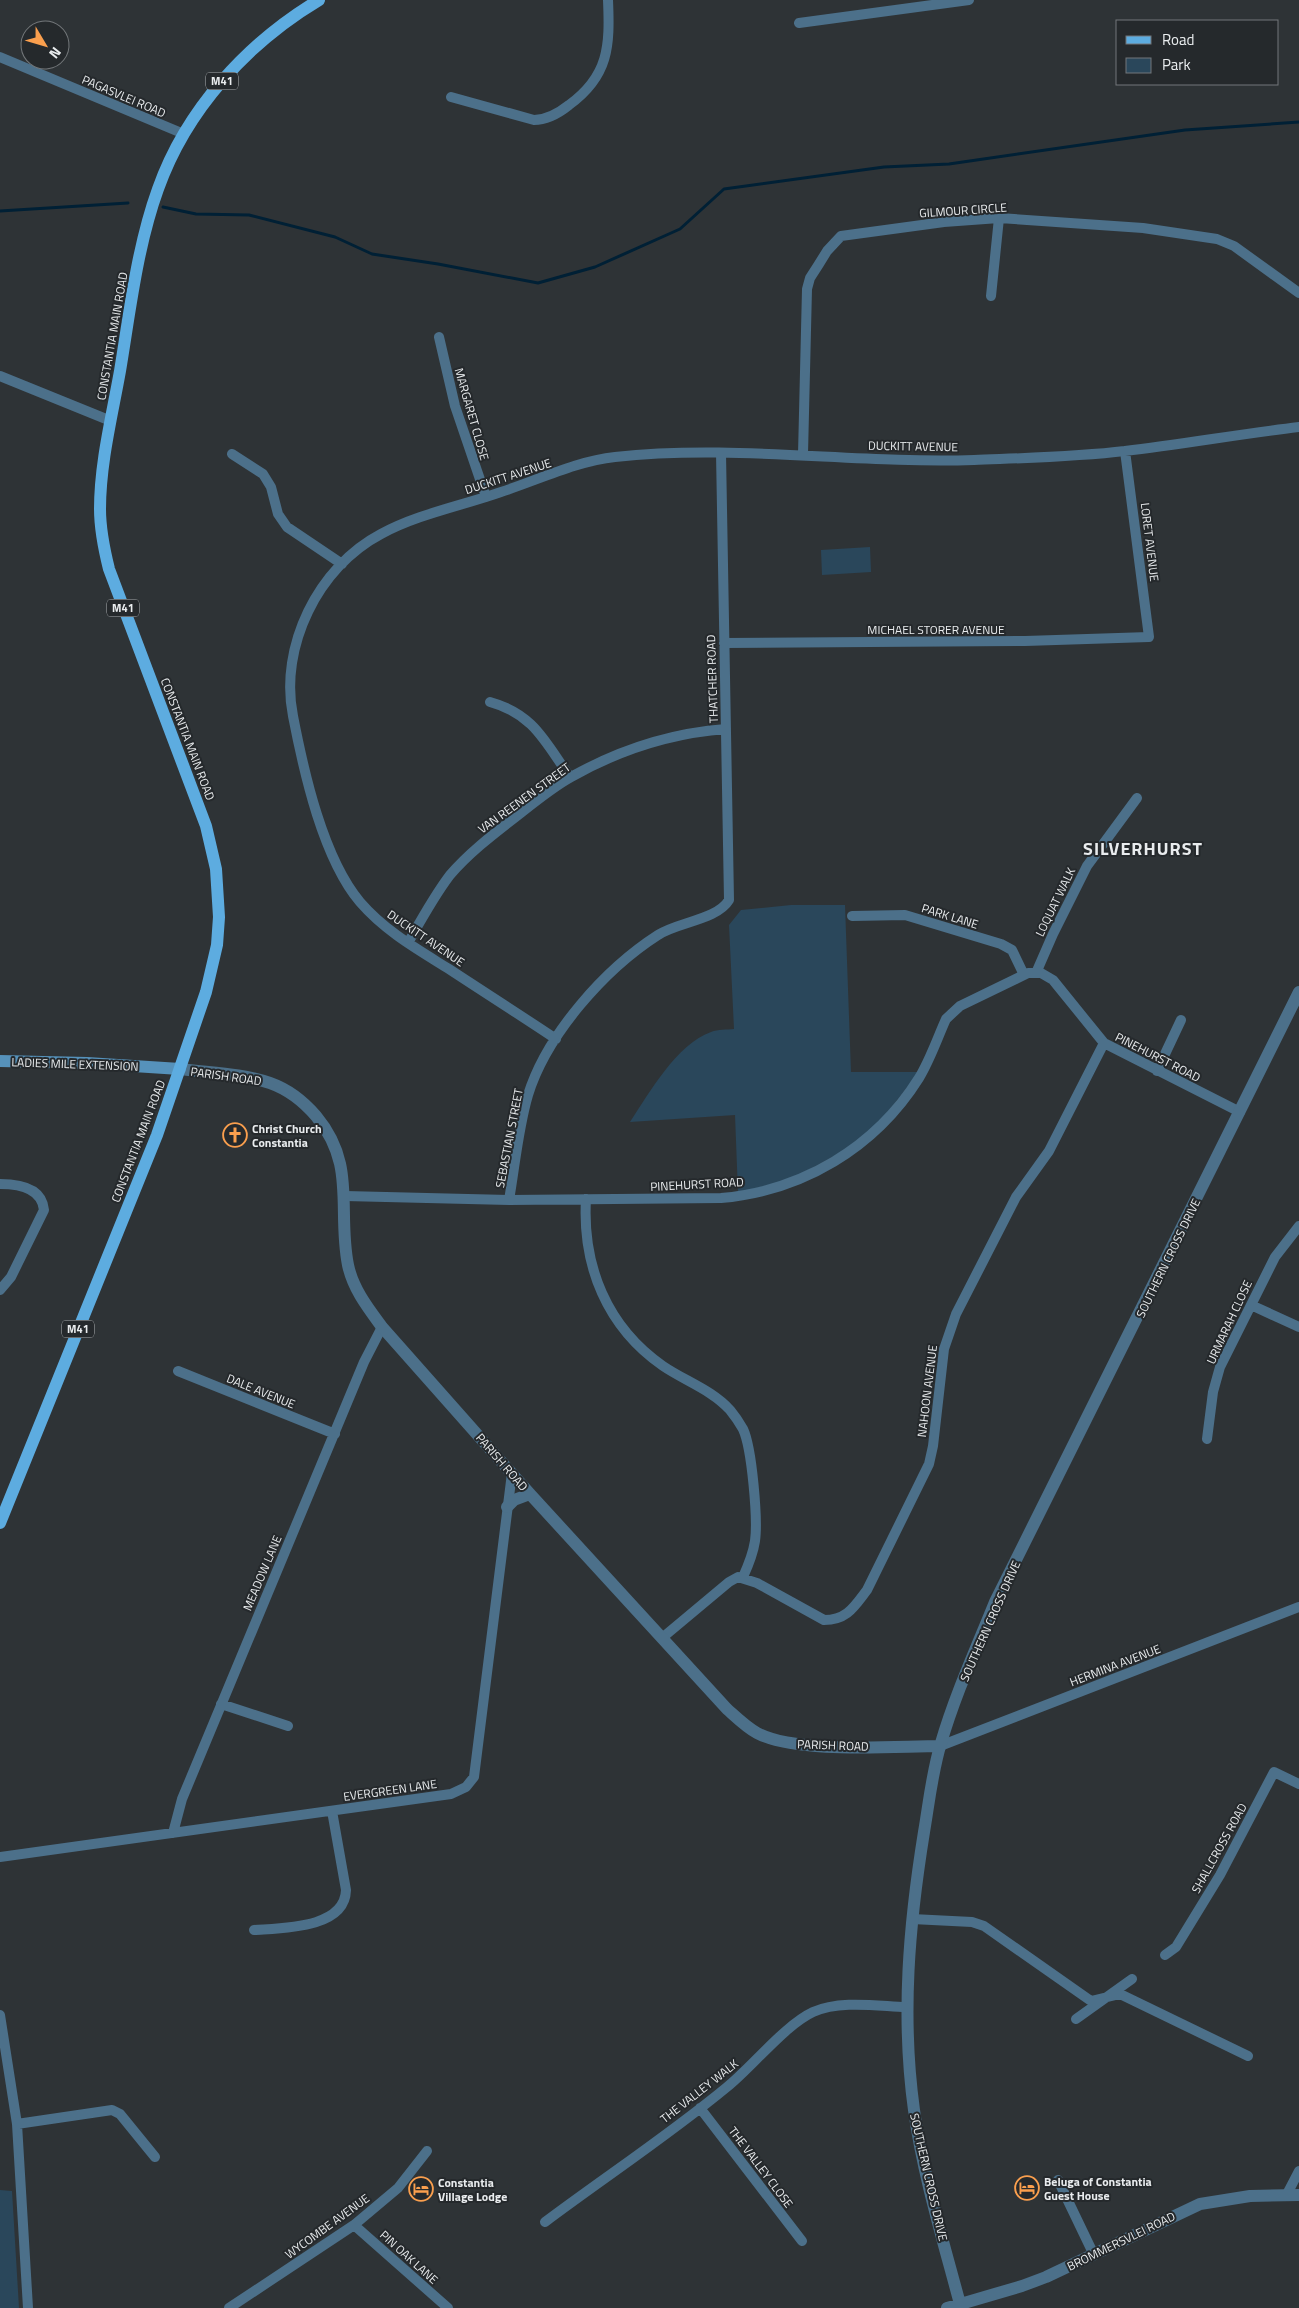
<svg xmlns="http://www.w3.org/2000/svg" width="1299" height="2308" viewBox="0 0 1299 2308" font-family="'Titillium Web',sans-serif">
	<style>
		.green { fill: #2a475b }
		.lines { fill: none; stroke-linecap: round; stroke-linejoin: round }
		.stream { stroke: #002035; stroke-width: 3 }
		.minor { stroke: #4c708a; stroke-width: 10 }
		.tertiary { stroke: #4c708a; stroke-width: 12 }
		.secondary { stroke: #5692bb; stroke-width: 12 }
		.primary { stroke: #5dace0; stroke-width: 12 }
		.labels { text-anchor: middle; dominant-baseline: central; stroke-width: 4; stroke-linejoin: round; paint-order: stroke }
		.shield { fill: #25292c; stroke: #aeb2b4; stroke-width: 1 }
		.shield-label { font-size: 11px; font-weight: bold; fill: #e9ecee }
		.street-label { font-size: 12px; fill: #e9ecee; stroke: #25292c }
		.poi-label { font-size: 12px; font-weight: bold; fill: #e9ecee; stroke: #25292c; text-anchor: start }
		.district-label { font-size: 18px; font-weight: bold; letter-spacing: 1px; fill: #e9ecee; stroke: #25292c }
	</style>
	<rect width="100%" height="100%" fill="#2e3336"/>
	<path class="green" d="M870 547 871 572 822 575 821 550Z
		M791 905H845L851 1072H919L883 1118 854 1145 792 1179 738 1193 735 1115 630 1122C650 1092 676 1045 711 1032 718 1029 727 1030 734 1029L729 925 741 910Z
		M0 2190 12 2191 19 2308H0Z"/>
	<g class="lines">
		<path class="stream" d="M163 207 196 214 249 215 335 237 372 254 438 264 538 283 595 267 680 229 724 189 884 167 949 164 1185 130 1299 122
			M0 211 128 203"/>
		<path class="minor" d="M799 23 969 0
			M0 57 184 134
			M451 97 534 120C547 120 559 113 569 105 609 76 610 46 608 0
			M991 296 999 218
			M439 337 455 406 486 497
			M0 376 111 421
			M232 454 263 474 271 487 278 514 287 527 342 564
			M803 454 807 289 810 278 819 264 827 251 841 236 944 222 999 218 1143 228 1217 239 1234 246 1299 293
			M724 643 1025 641 1149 637 1125 451
			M490 702C534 714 545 742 570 777
			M852 916 905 915 1001 944 1012 950 1024 975
			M408 943C421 920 434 896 450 875 468 854 491 836 513 819 531 805 551 788 571 777 619 750 672 733 726 729
			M1036 973 1053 934 1087 866 1137 798
			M556 1039C520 1015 484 992 449 969 417 949 385 931 360 902 323 858 304 773 293 716 279 647 318 567 381 534 418 514 461 506 501 492 538 480 577 461 615 457 735 444 854 464 974 460 1024 458 1075 457 1125 451 1183 444 1241 434 1299 427
			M1157 1071 1181 1020
			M0 1184C19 1184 42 1188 44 1210L11 1277 0 1290
			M345 1196 509 1200 721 1198C802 1191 875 1148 919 1078 930 1060 937 1039 946 1019L960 1006 1028 973H1041L1053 980 1104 1043 1240 1112
			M586 1199C582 1266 607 1327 663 1366 685 1381 712 1390 730 1410 735 1416 739 1422 743 1429 752 1448 758 1520 755 1541 753 1554 748 1566 743 1577
			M509 1200C515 1166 518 1129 528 1095 547 1034 605 969 658 935 677 922 717 920 729 900L721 453
			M1251 1305 1299 1327
			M178 1371 335 1434
			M1207 1439 1213 1392 1220 1367 1275 1257 1299 1226
			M662 1638 729 1582 738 1577 757 1583 824 1620C847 1620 854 1607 867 1590L929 1464 933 1446 944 1349 956 1314 1016 1197 1049 1151 1104 1043
			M221 1704 288 1726
			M940 1746 1299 1607
			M173 1833 182 1799 364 1362 382 1327
			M0 1857 451 1794 466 1787 474 1777 512 1473
			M912 1919 972 1922 984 1926 1091 2001 1120 1994 1248 2056
			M254 1930C281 1928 345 1929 346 1890L332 1811
			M1165 1955 1176 1947 1220 1875 1274 1772 1299 1784
			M0 2015 17 2124 28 2308
			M1076 2019 1132 1979
			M700 2108 802 2241
			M17 2124 112 2110 120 2114 155 2157
			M1058 2180 1094 2255
			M1287 2194 1299 2171
			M545 2222C605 2177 669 2135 727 2087 752 2067 785 2025 813 2012 840 2000 877 2006 906 2007
			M354 2225 448 2308
			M229 2308 354 2225 398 2188 427 2151"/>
		<path class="tertiary" d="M180 1069C210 1073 241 1073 270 1083 287 1089 304 1102 316 1116 357 1165 337 1209 348 1265 353 1289 368 1308 382 1327L530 1494 727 1709C736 1717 746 1727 757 1733 796 1754 894 1746 940 1746
			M507 1507 514 1500 530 1494
			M960 2304C943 2240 923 2175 914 2110 901 2016 909 1925 924 1832 929 1803 932 1772 941 1743 955 1695 976 1649 995 1602L1299 992
			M947 2308 1022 2286 1046 2277 1200 2204 1250 2196 1299 2195"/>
		<path class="secondary" d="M0 1061 87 1063 180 1069"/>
		<path class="primary" d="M0 1523 157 1135 206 992 217 945 219 917 216 869 206 826 109 569C104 549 100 529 100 509 100 463 112 416 120 371 130 311 137 247 158 189 186 110 247 43 319 0"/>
	</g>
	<defs>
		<g id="church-ring" transform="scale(1.25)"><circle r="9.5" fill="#25292c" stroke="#fa9f4e" stroke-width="1.5"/><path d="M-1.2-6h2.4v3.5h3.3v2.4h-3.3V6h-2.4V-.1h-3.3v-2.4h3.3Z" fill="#fa9f4e"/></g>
		<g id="hotel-ring" transform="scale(1.25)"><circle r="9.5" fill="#25292c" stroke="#fa9f4e" stroke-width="1.5"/><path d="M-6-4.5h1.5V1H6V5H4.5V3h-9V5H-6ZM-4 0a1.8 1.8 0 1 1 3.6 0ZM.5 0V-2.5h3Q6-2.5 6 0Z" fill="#fa9f4e"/></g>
	</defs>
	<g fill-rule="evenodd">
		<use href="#church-ring" x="235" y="1135"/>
		<use href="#hotel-ring" x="1027" y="2188"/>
		<use href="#hotel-ring" x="421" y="2189"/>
	</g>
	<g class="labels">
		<g class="shield">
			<rect x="206" y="72.5" width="32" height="17" rx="4"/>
			<rect x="107" y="599.5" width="32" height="17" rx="4"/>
			<rect x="62" y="1320.5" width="32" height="17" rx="4"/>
		</g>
		<g class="shield-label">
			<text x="222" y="81">M41</text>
			<text x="123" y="608">M41</text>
			<text x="78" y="1329">M41</text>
		</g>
		<g class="street-label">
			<text transform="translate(124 96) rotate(23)">PAGASVLEI ROAD</text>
			<text transform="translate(963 210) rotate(-4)">GILMOUR CIRCLE</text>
			<text transform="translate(112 336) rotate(-80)">CONSTANTIA MAIN ROAD</text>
			<text transform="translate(472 414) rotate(74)">MARGARET CLOSE</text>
			<text transform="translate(913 446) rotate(1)">DUCKITT AVENUE</text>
			<text transform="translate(508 476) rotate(-18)">DUCKITT AVENUE</text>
			<text transform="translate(1150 542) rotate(83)">LORET AVENUE</text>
			<text x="936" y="629">MICHAEL STORER AVENUE</text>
			<text transform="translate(712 679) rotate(-92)">THATCHER ROAD</text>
			<text transform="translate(188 739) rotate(69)">CONSTANTIA MAIN ROAD</text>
			<text transform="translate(524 798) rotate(-36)">VAN REENEN STREET</text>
			<text transform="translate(1055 902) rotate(-64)">LOQUAT WALK</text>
			<text transform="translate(950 916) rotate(17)">PARK LANE</text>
			<text transform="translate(426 938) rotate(34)">DUCKITT AVENUE</text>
			<text transform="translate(1158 1057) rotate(27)">PINEHURST ROAD</text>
			<text transform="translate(75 1064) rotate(2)">LADIES MILE EXTENSION</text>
			<text transform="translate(226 1076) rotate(8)">PARISH ROAD</text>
			<text transform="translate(509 1138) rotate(-79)">SEBASTIAN STREET</text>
			<text transform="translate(138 1141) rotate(-69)">CONSTANTIA MAIN ROAD</text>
			<text transform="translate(697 1184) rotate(-3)">PINEHURST ROAD</text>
			<text transform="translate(1168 1258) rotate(-64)">SOUTHERN CROSS DRIVE</text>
			<text transform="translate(1229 1322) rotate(-65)">URMARAH CLOSE</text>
			<text transform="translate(261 1391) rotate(22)">DALE AVENUE</text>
			<text transform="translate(927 1391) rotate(-83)">NAHOON AVENUE</text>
			<text transform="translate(502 1462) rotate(49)">PARISH ROAD</text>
			<text transform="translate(262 1573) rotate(-67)">MEADOW LANE</text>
			<text transform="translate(990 1621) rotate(-66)">SOUTHERN CROSS DRIVE</text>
			<text transform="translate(1115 1665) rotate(-21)">HERMINA AVENUE</text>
			<text transform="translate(833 1745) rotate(2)">PARISH ROAD</text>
			<text transform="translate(390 1790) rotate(-8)">EVERGREEN LANE</text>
			<text transform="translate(1219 1848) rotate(-61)">SHALLCROSS ROAD</text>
			<text transform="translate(699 2091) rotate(-38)">THE VALLEY WALK</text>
			<text transform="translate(761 2167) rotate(53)">THE VALLEY CLOSE</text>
			<text transform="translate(929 2177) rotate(77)">SOUTHERN CROSS DRIVE</text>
			<text transform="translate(327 2226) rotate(-36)">WYCOMBE AVENUE</text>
			<text transform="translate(1121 2241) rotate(-26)">BROMMERSVLEI ROAD</text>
			<text transform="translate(409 2257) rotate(42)">PIN OAK LANE</text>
		</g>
		<g class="poi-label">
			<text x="252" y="1128">Christ Church<tspan x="252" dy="14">Constantia</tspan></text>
			<text x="1044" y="2181">Beluga of Constantia<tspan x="1044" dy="14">Guest House</tspan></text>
			<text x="438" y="2182">Constantia<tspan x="438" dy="14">Village Lodge</tspan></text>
		</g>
		<g class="district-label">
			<text x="1143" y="848">SILVERHURST</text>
		</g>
	</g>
	<rect x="1116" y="20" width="162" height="65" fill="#25292c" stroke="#73777a"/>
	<rect x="1126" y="36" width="25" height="8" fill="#5dace0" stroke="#73777a"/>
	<text x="1162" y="45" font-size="15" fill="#e9ecee">Road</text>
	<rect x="1126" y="58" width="25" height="15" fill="#2a475b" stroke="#73777a"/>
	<text x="1162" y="70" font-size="15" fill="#e9ecee">Park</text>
	<g transform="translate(45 45) rotate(128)"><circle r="24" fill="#25292c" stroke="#73777a"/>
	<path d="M0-4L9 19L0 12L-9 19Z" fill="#fa9f4e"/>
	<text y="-8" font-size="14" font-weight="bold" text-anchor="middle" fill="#e9ecee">N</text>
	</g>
</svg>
